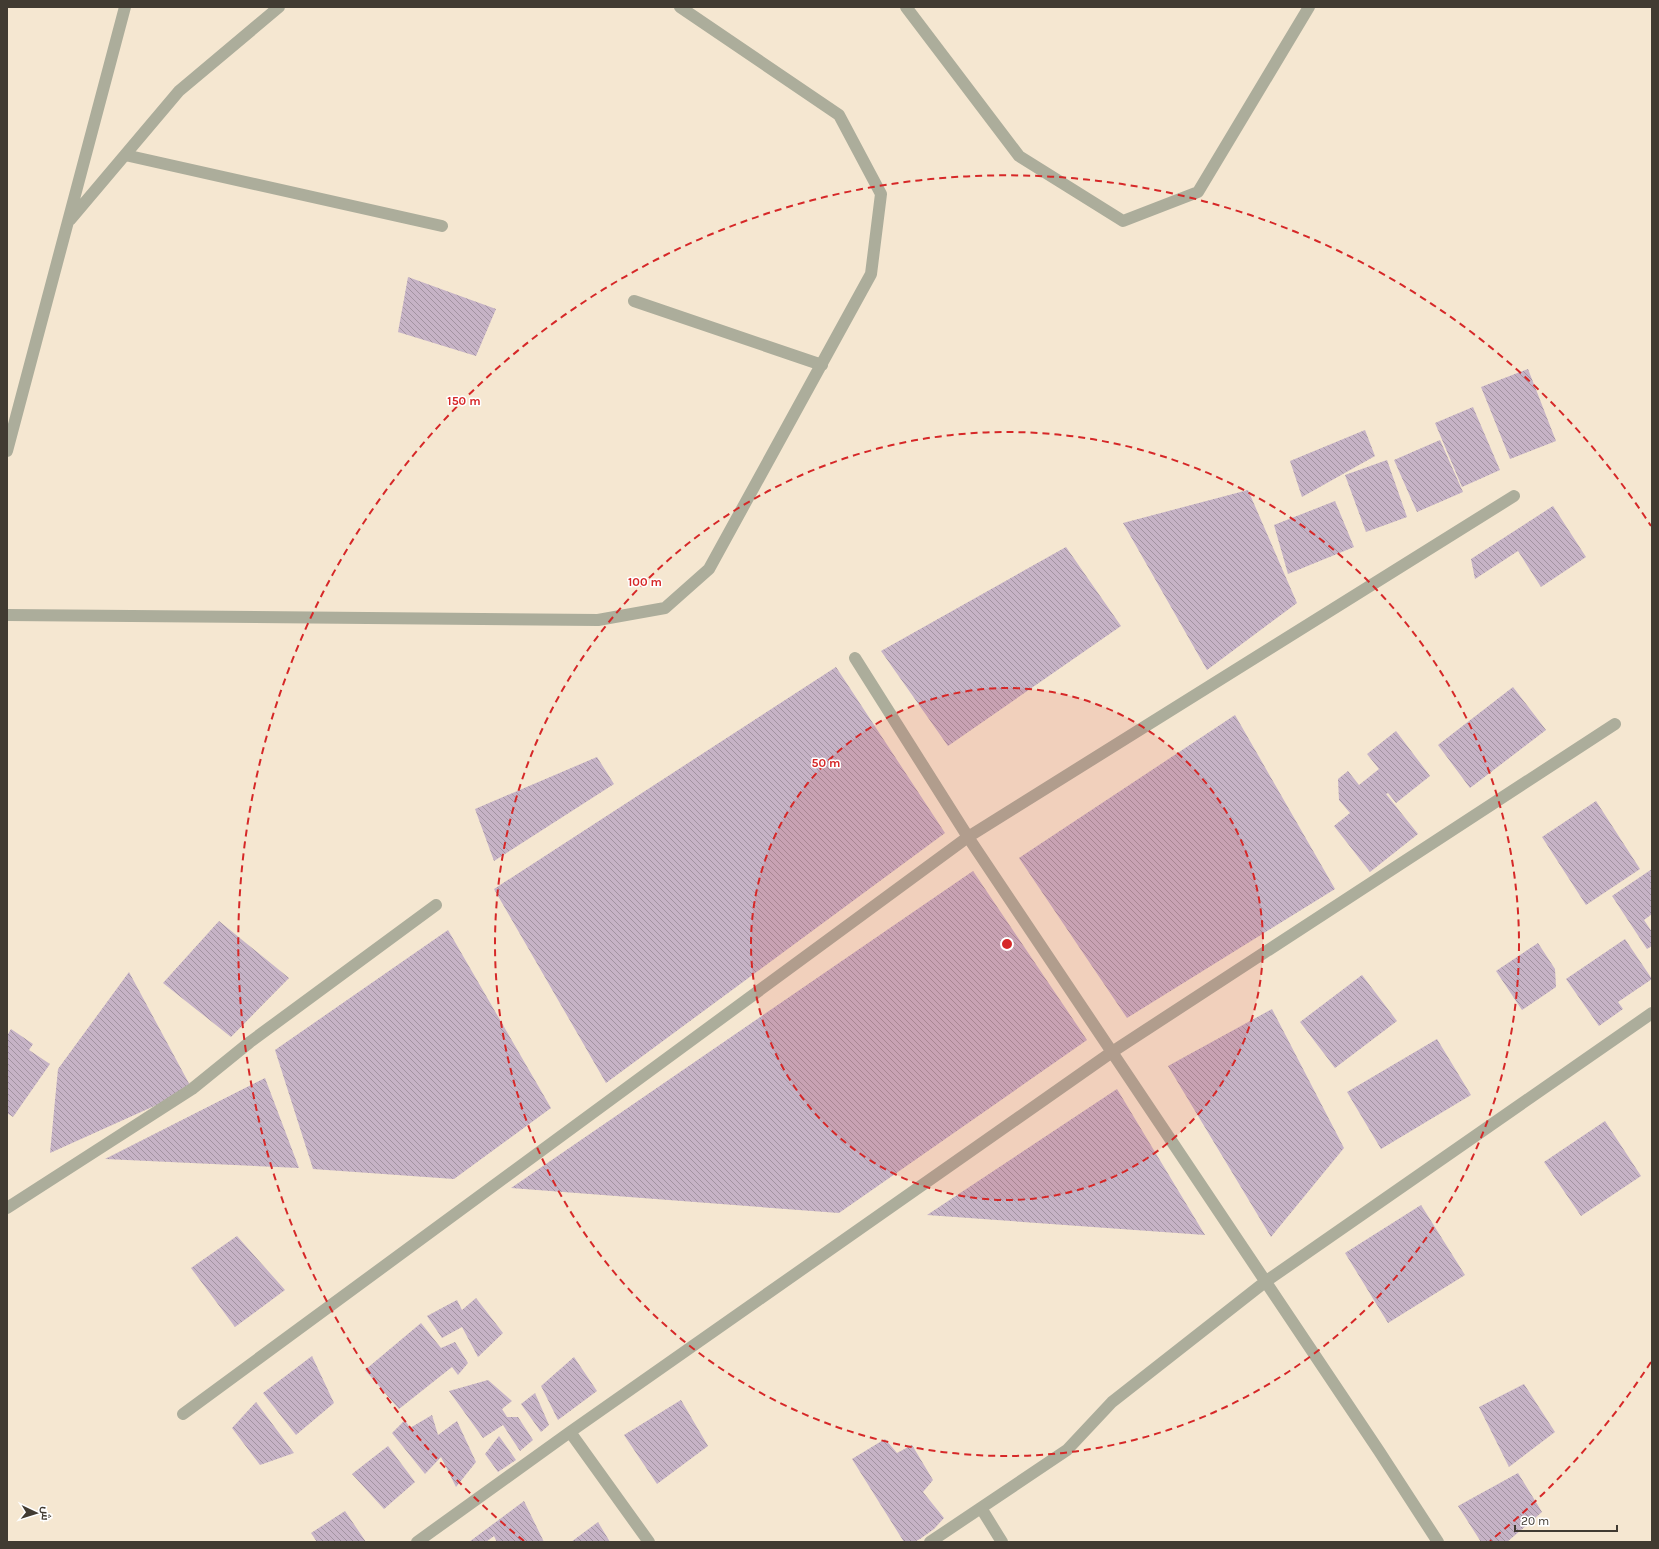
<svg xmlns="http://www.w3.org/2000/svg" width="1659" height="1549" viewBox="0 0 1659 1549" font-family="Karla,Cairo,sans-serif">
	<style>
		.building { fill: url(#building-back-hatch) }
		.lines { fill: none; stroke-linecap: round; stroke-linejoin: round }
		.lane { stroke: #acad9b; stroke-width: 12 }
		.street { stroke: #acad9b; stroke-width: 12 }
		.ring { fill: none; stroke: #d62828; stroke-width: 2; stroke-dasharray: 7 5 }
		.centre { fill: #d62828; stroke: #fff; stroke-width: 2 }
		.ring-label { font-size: 12px; text-anchor: middle; font-weight: bold; fill: #d62828; stroke: #fff; stroke-width: 3; stroke-linejoin: round; paint-order: stroke }
	</style>
	<defs>
		<pattern id="building-back-hatch" width="6" height="6" patternUnits="userSpaceOnUse"><rect width="6" height="6" fill="#c6b3c6"/><path d="M-1 5l2 2M0 0l6 6M5-1l2 2" fill="none" stroke="#a293a1"/></pattern>
	</defs>
	<rect width="100%" height="100%" fill="#f5e7d1"/>
	<path class="building" d="M408 277 496 309 476 356 398 332Z
		M1528 369 1556 441 1510 459 1481 387Z
		M1473 407 1500 470 1462 487 1435 423Z
		M1365 430 1375 456 1302 497 1290 461Z
		M1440 440 1463 492 1417 512 1394 460Z
		M1387 460 1407 517 1366 532 1345 475Z
		M1248 490 1297 603 1207 670 1123 523Z
		M1335 501 1354 547 1288 574 1274 525Z
		M1553 506 1586 557 1541 587 1518 551 1475 579 1471 559Z
		M1066 547 1121 626 948 746 881 651Z
		M836 667 945 833 606 1083 494 889Z
		M1513 687 1546 730 1470 788 1438 745Z
		M1235 715 1335 889 1127 1018 1019 858Z
		M1396 731 1430 776 1396 803 1388 793 1386 794 1418 834 1370 872 1334 826 1350 813 1339 800 1338 779 1348 771 1359 785 1379 769 1367 754Z
		M597 757 614 784 494 861 475 809Z
		M1596 801 1640 869 1586 905 1542 837Z
		M1652 869V914L1644 920 1652 932V946L1647 949 1612 896Z
		M973 871 1087 1040 839 1213 511 1188Z
		M219 921 289 978 231 1037 163 983Z
		M448 930 551 1108 454 1179 313 1169 275 1050Z
		M1625 939 1652 979 1618 1002 1623 1009 1599 1026 1566 979Z
		M1538 943 1555 969 1556 987 1522 1010 1496 971Z
		M129 972 192 1089 50 1153 58 1069Z
		M1362 975 1397 1021 1335 1068 1300 1022Z
		M1272 1009 1344 1148 1271 1237 1168 1066Z
		M11 1029 33 1044 29 1050 50 1064 13 1117 7 1113V1036Z
		M1437 1039 1471 1095 1381 1149 1347 1092Z
		M265 1078 299 1168 105 1159Z
		M1117 1089 1205 1235 927 1215Z
		M1605 1121 1641 1176 1581 1216 1544 1162Z
		M1421 1205 1465 1275 1388 1323 1345 1253Z
		M237 1236 285 1290 235 1327 191 1268Z
		M476 1298 503 1333 478 1357 462 1327 442 1338 427 1316 457 1300 462 1310Z
		M421 1323 441 1348 455 1342 468 1363 458 1375 452 1367 399 1409 365 1370Z
		M312 1356 334 1403 296 1435 263 1393Z
		M574 1357 597 1391 558 1420 541 1386Z
		M488 1380 512 1401 502 1409 507 1417H518L533 1440 520 1451 503 1425 483 1438 449 1391Z
		M1524 1384 1555 1432 1509 1467 1479 1407Z
		M535 1393 549 1425 541 1432 521 1404Z
		M681 1400 708 1446 657 1484 624 1435Z
		M256 1402 294 1453 260 1465 232 1428Z
		M432 1415 438 1435 457 1421 476 1462 456 1487 441 1457 425 1474 392 1433 405 1420 410 1428Z
		M499 1436 516 1460 498 1472 485 1454Z
		M885 1439 897 1453 912 1445 933 1480 923 1492 944 1518 934 1529 920 1539 914 1542H904L852 1459Z
		M388 1446 415 1482 384 1509 352 1474Z
		M1518 1473 1542 1512 1507 1542H1481L1458 1506Z
		M524 1501 544 1542H497L494 1536 486 1542H469Z
		M345 1511 366 1542H317L311 1533Z
		M598 1522 610 1542H571Z"/>
	<g class="lines">
		<path class="lane" d="M906 7 1019 156 1123 221 1198 192 1309 7
			M125 155 442 226
			M70 220 179 91 279 7
			M634 301 822 365
			M7 451 125 7
			M7 615 598 620 665 608 709 569 871 274 881 194 839 115 680 7"/>
		<path class="street" d="M855 658 968 837 1379 1451 1438 1542
			M7 1208 192 1089 250 1042 436 905
			M183 1414 968 837 1514 496
			M570 1432 649 1542
			M981 1508 1002 1542
			M417 1542 570 1432 1112 1052 1615 724
			M930 1542 1067 1450 1112 1402 1265 1282 1652 1013"/>
	</g>
	<circle cx="1007" cy="944" r="256" fill="#d62828" fill-opacity=".12"/>
	<g class="ring">
		<circle cx="1007" cy="944" r="256"/>
		<circle cx="1007" cy="944" r="512"/>
		<path d="M1651 1362A768 768 0 0 1 1490 1541M524 1541A768 768 0 1 1 1651 526"/>
	</g>
	<circle cx="1007" cy="944" r="6" class="centre"/>
	<g class="ring-label">
		<text x="464" y="405">150 m</text>
		<text x="645" y="586">100 m</text>
		<text x="826" y="767">50 m</text>
	</g>
	<rect width="1659" height="1549" fill="none" stroke="#413b32" stroke-width="16"/>
	<g transform="translate(36 1513) rotate(94)" stroke="#ffffff" stroke-width="3" paint-order="stroke">
	<path d="M0-3L7 15L0 10L-7 15Z" fill="#413b32"/>
	<text y="-6" font-size="11" font-weight="bold" text-anchor="middle" fill="#413b32">ش</text>
	</g>
	<path d="M1515 1525v6h102v-6" fill="none" stroke="#413b32" stroke-width="2"/>
	<text x="1521" y="1525" font-size="12" fill="#413b32" stroke="#ffffff" stroke-width="3" paint-order="stroke">20 m</text>
</svg>
